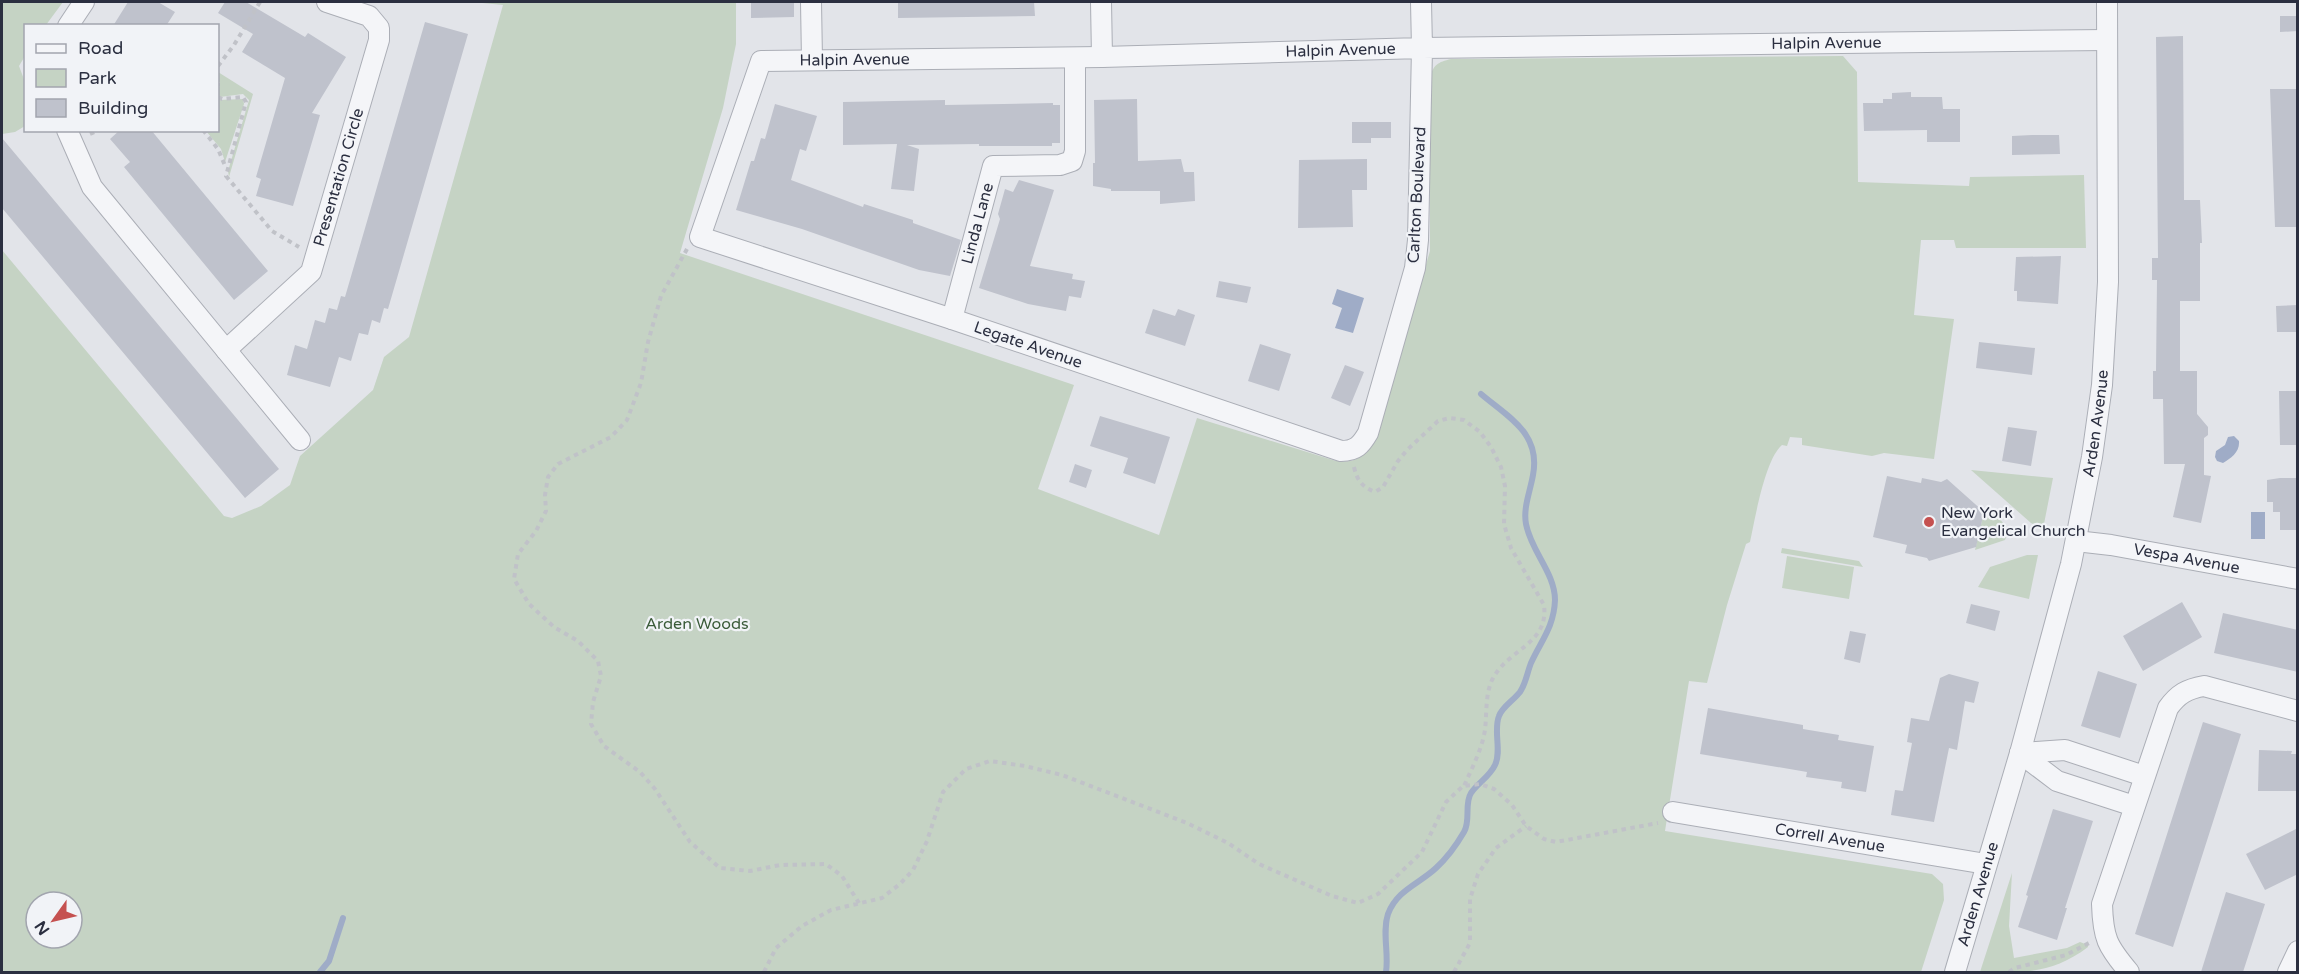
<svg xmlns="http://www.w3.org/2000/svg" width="2299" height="974" viewBox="0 0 2299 974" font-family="'Varela Round',sans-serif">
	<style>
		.green { fill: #c5d3c4; fill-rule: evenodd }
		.water { fill: #9facc7 }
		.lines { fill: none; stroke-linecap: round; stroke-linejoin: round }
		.stream { stroke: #9facc7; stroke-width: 6 }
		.building { fill: #bfc2cc }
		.minor-casing { stroke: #abaeb6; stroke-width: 22 }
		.path { stroke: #c0c2c8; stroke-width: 4; stroke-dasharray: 4.5 4.5; stroke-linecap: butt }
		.minor { stroke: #f4f5f8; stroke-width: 20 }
		.poi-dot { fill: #c55150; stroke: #f1f3f7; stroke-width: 2 }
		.labels { text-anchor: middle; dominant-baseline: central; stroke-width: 4.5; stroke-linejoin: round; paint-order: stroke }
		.street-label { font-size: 16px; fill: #2b2f40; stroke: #f1f3f7 }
		.poi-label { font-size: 16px; fill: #2b2f40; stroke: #f1f3f7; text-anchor: start }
		.park-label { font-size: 16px; fill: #3a5b39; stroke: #f1f3f7 }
	</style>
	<rect width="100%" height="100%" fill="#e2e4e9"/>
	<path class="green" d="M2 2H63L46 25 26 26 25 56 19 66 25 82V126L15 132 2 134Z
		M472 2H736V44L723 108 680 253 1074 385 1038 489 1159 535 1197 418 1336 461C1354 463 1363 459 1373 442L1430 251V78C1433 65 1438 62 1451 59L1843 56 1857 72 1858 182 1969 186 1970 177 2084 175 2086 248H1956L1954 240H1921L1914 315 1954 319 1934 459 1884 453 1872 456 1802 445V438L1790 437 1787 446 1782 445C1765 459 1755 519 1750 542L1746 544 1727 605 1707 683 1689 681 1665 831 1932 874 1943 884 1944 900 1921 972H2V250L224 516 232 518 261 506 290 485 300 456 373 390 384 357 409 337 503 5ZM36 902H72V938H36Z
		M218 72 253 94 229 177 228 171 249 100 243 94 220 97 218 92 220 83 218 80Z
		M243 99 244 104 225 162 221 149 206 131 218 130V100Z
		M1971 470 2053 478 2043 529 2031 523Z
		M1985 508C1996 517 2013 525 2005 540L1975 550Z
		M1782 548 1859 561 1863 567 1781 553Z
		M2027 555H2038L2029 599 1978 587 1990 567Z
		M1787 556 1854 567 1849 599 1782 588Z
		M2012 873 2009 926 2014 958 2067 948 2080 942 2088 945V947C2052 974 2023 973 1980 972Z"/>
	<path class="water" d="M1337 289 1364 298 1353 333 1335 328 1342 308 1332 304Z
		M2234 436 2239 441C2240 452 2231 458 2223 463L2217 461 2215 457 2216 451 2225 445 2228 437Z
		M2251 512H2265V539H2251Z"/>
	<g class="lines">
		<path class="stream" d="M320 972 329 961 343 918
			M1386 972C1389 954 1382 932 1388 914 1397 890 1419 884 1436 868 1447 858 1457 844 1464 832 1471 820 1464 804 1471 793 1478 783 1490 776 1495 765 1502 751 1493 731 1499 716 1502 707 1514 700 1520 692 1526 683 1527 673 1531 663 1541 641 1554 627 1555 600 1555 573 1531 551 1526 524 1523 508 1530 492 1533 475 1541 433 1508 417 1481 394"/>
	</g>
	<path class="building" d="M128 2H158L175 12 166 26H113Z
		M225 2H246L305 37 308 33 346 57 312 113 320 115 293 206 256 196 261 179 256 177 285 78 242 52 253 34 218 13Z
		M751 2H794V17L751 18Z
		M898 2H1034L1035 16 898 18Z
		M2280 16H2298V31L2280 32Z
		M425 22 468 34 388 309 384 308 380 323 372 320 368 335 359 333 351 361 339 357 330 387 287 375 295 345 307 349 315 320 325 323 329 308 337 310 341 296 345 297Z
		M2183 36 2184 200H2200L2202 243H2200V301H2180V371H2197V414L2208 427V435L2204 438V475L2211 476 2201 523 2173 517 2185 464H2164L2163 399H2153V371H2156L2157 280H2152V258H2158L2156 37Z
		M2270 89H2298V227H2275Z
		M1911 92V97H1942L1943 109H1960V142H1927V130L1864 131 1863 103H1883V99H1892V93Z
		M1137 99 1138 161 1181 159 1184 172H1194L1195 201 1160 204V191H1111V189L1093 186V163H1095L1094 100Z
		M945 100V105L1053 103V105H1060V143H1052V146H979V144L907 145 919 149 914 191 891 189 897 144 843 145V102Z
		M775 104 817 116 806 151 800 149 791 180 863 207 864 204 913 220V223L961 240 950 276 919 270 802 229 736 210 751 161H754L761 138 765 139Z
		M1352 122H1391V138H1371V143H1352Z
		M120 130H151L268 271 234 300 124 167 130 162 110 139Z
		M2032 135H2059L2060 154 2012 155V136Z
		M2 138 279 469 245 498 2 208Z
		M1367 159V190H1352L1353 227 1298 228 1299 160Z
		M1019 180 1054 190 1030 266 1073 274 1072 279 1085 281 1081 298 1069 296 1066 311 1028 304 979 288 994 239 1000 219 998 214 1005 189 1013 192Z
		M2061 256 2058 304 2017 301V291H2014L2016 257Z
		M1219 281 1251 287 1247 303 1216 297Z
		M2298 305V332H2277L2276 306Z
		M1153 309 1175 316 1178 309 1195 315 1185 346 1145 333Z
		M1979 342 2035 348 2032 375 1976 368Z
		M1260 344 1291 354 1279 391 1248 381Z
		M1345 365 1364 372 1350 406 1331 398Z
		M2279 391H2298V445H2280Z
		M1100 416 1170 437 1155 484 1123 473 1128 458 1090 446Z
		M2008 427 2037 431 2031 466 2002 461Z
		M1075 464 1092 470 1086 488 1069 482Z
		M1887 476 1921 483 1922 478 1941 482 1947 479 1984 512 1976 547 1929 561 1927 558 1905 553 1907 545 1873 537Z
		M2280 478H2298V530H2280V512H2273V502H2267V480Z
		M2182 602 2202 637 2143 671 2123 636Z
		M1971 604 2000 611 1995 631 1966 623Z
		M2223 613 2298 630V672L2214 653Z
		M1850 631 1866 634 1860 663 1844 659Z
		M2098 671 2137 684 2120 738 2081 726Z
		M1949 674 1979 682 1974 703 1965 701 1957 750 1949 748 1934 822 1891 815 1895 790 1903 791 1912 743 1907 742 1911 718 1929 721 1940 678Z
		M1708 708 1803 725V729L1839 735 1838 740 1874 746 1866 792 1841 788 1842 782 1806 777 1807 772 1700 754Z
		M2203 722 2241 734 2173 947 2135 934Z
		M2259 750 2292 751 2291 754H2298V791H2258Z
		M2053 809 2093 821 2065 908H2067L2057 940 2018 927 2028 896 2026 895Z
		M2298 828V874L2265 890 2246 854Z
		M2226 892 2265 904 2243 972H2201Z"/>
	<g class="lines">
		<g class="minor-casing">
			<g id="minor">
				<path d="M811 2 812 60"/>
				<path d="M1101 2 1102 57"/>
				<path id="s1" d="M1421 2 1422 48 1418 240 1415 268 1368 433C1361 445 1356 451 1341 451L952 319 700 237 761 61 1102 57 1422 48 2106 40"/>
				<path d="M68 26 84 2"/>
				<path d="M67 130 92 187 300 440"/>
				<path id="s2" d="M952 319 993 166 1060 165 1072 161 1075 151V58"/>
				<path id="s3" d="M226 350 311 272 379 40V28L369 16 327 2"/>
				<path id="s4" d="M2076 541 2111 545 2298 579"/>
				<path d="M2020 753 2065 750 2144 776"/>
				<path d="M2020 753 2057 781 2134 806"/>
				<path id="s5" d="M1673 812 1986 864"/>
				<path id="s6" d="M1955 972 2020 753 2071 564 2092 457 2102 385 2108 282 2107 2"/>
				<path d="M2129 972C2107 946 2103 938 2102 904L2168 708C2178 694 2187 689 2204 686L2298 711"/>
				<path d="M2288 972 2298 951"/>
			</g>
		</g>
		<path class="path" d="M218 66 234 45 260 2
			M218 83V86
			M218 97 222 99 243 97 246 102 226 176 272 231 299 247
			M203 130 218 149 226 168
			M90 134 99 130
			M687 249 661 296 648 342 641 383 627 420 611 437 558 464 548 477 545 495 546 511 536 531 518 554 514 579 529 604 554 627 578 641 598 661 601 676 593 702 591 724 604 746 640 772 655 789 690 842 720 868 750 871 780 865 826 864 842 876 859 903
			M1354 467C1357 480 1362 487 1375 492L1383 487 1398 461 1407 450 1438 421 1450 418 1464 420 1480 432 1491 447 1501 467 1505 486 1504 524 1511 548 1544 605C1549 645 1508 648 1492 680 1485 696 1487 713 1485 730 1482 749 1472 768 1464 786
			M764 972 776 948 802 926 831 910 882 898 900 884 913 870 927 841 943 792 966 769 990 761 1025 766 1062 775 1187 823 1228 843 1259 864 1332 896 1358 903 1378 894 1422 852 1446 802 1463 786 1480 784 1494 789 1512 805 1526 826 1544 839 1556 842 1658 823
			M1454 972 1470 943V899L1478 874 1496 848 1526 826
			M2009 972 2015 968 2066 955 2089 943"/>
		<use href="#minor" class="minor"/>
	</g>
	<circle class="poi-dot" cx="1929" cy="522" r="6"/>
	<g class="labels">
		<g class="street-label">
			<text stroke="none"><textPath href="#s1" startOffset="2400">Halpin Avenue</textPath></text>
			<text stroke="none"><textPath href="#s1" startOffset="1914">Halpin Avenue</textPath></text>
			<text stroke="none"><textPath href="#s1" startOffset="1428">Halpin Avenue</textPath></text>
			<text stroke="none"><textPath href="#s3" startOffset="214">Presentation Circle</textPath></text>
			<text transform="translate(1417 195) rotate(-87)">Carlton Boulevard</text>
			<text stroke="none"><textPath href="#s2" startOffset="99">Linda Lane</textPath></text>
			<text transform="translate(1028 345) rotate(19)">Legate Avenue</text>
			<text stroke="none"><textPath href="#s6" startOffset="567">Arden Avenue</textPath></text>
			<text stroke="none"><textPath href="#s4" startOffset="112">Vespa Avenue</textPath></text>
			<text stroke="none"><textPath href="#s5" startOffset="159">Correll Avenue</textPath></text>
			<text stroke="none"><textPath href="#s6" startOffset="81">Arden Avenue</textPath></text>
		</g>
		<g class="poi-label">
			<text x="1941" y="513">New York<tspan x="1941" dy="18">Evangelical Church</tspan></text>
		</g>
		<g class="park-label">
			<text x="697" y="624">Arden Woods</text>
		</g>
	</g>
	<rect width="2299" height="974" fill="none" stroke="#2b2f40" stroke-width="6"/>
	<rect x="24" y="24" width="195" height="108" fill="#f1f3f7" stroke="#a2a5ae" stroke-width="1.5"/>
	<rect x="36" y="44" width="30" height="9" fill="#f4f5f8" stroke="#a2a5ae" stroke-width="1.5"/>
	<text x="78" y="54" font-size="18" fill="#2b2f40">Road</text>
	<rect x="36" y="69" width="30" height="18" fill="#c5d3c4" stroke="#a2a5ae" stroke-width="1.5"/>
	<text x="78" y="84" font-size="18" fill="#2b2f40">Park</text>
	<rect x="36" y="99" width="30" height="18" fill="#bfc2cc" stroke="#a2a5ae" stroke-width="1.5"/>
	<text x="78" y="114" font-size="18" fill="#2b2f40">Building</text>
	<g transform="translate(54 920) rotate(236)"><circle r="28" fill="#f1f3f7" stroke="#a2a5ae" stroke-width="1.5"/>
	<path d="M0-4.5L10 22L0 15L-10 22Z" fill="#c55150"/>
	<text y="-9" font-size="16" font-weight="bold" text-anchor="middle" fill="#2b2f40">N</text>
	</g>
</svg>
